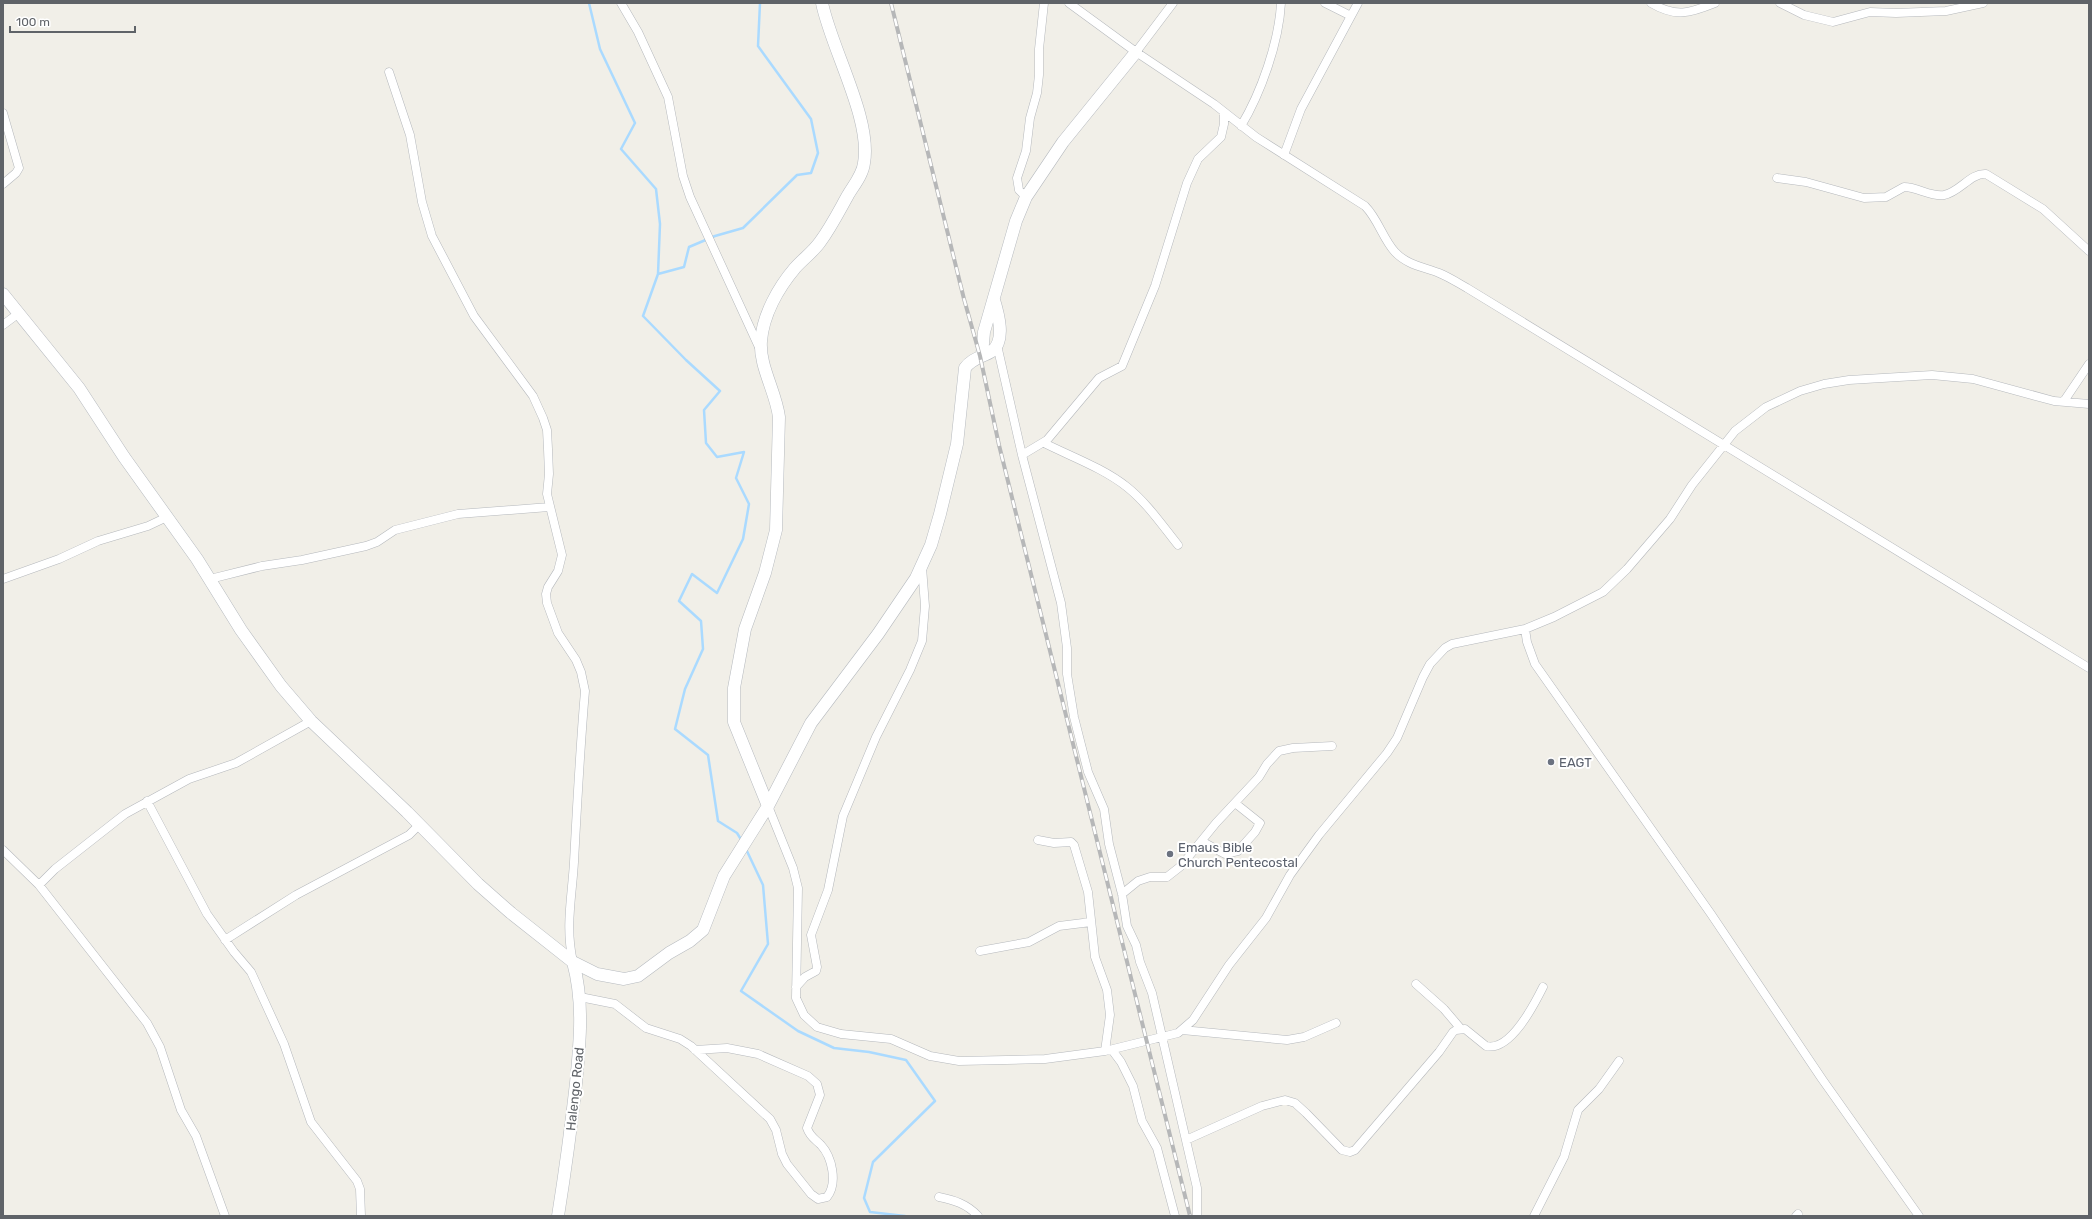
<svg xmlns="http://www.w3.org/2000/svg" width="2092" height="1219" viewBox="0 0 2092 1219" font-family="Rubik,sans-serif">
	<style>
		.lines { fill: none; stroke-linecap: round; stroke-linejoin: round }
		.stream { stroke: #aadaff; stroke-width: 2.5 }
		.street-casing { stroke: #b5b8bc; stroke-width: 9 }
		.secondary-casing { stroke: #b6babf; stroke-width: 13 }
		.street { stroke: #fff; stroke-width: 8 }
		.secondary { stroke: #fff; stroke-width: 12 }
		.rail-casing { stroke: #b6b7b8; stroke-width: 4 }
		.rail { stroke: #fff; stroke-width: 2.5; stroke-dasharray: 8; stroke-linecap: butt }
		.worship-dot { fill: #6b7280; stroke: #fff; stroke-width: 1.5 }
		.labels { text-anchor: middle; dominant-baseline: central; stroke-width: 4; stroke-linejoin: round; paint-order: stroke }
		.worship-label { font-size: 13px; fill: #5b616d; stroke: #fff; text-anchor: start }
		.street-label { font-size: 13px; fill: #5f6368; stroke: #fff }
	</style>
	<rect width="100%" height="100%" fill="#f1efe8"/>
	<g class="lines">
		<path class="stream" d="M589 3 600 49 635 123 621 149 656 189 660 224 658 274 643 316 686 360 720 391 704 410 706 443 717 457 744 452 736 478 749 504 743 539 717 593 692 574 679 601 701 621 703 649 685 689 675 729 708 755 718 821 737 833 742 841
			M658 274 684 267 689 247 715 236 743 228 797 175 811 173 818 153 811 119 758 46 760 3
			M746 849 763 885 768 944 741 991 798 1031 834 1048 869 1052 906 1060 935 1101 873 1162 864 1198 870 1212 905 1216"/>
		<g class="street-casing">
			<path id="street" d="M621 3 638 32 668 97 683 176 690 197 759 347
				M1069 3 1136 52 1214 104 1256 137 1365 206C1378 219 1383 239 1395 252 1407 265 1424 267 1439 273 1449 277 1458 283 1467 288L2089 668
				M1325 3 1351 16
				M1651 3C1676 18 1690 13 1715 3
				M1780 3 1804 15 1833 22 1870 12 1896 13 1946 11 1983 3
				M1136 52 1173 3
				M389 72 410 135 422 202 432 236 474 316 533 396 543 418 547 430 548 449 549 474 547 494 562 555 558 571 548 587 546 594 547 603 558 633 576 660 581 672 585 691C580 748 577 805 574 862 572 897 565 927 573 962
				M3 113 19 168 16 173 3 184
				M1241 126C1261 93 1279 42 1281 3
				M1284 155 1301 109 1358 3
				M1777 178 1806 182 1864 198 1886 197 1904 187C1918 187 1930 197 1944 195 1960 192 1970 173 1986 174L2043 209 2089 251
				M1026 197 1019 190 1017 178 1026 151 1030 118 1037 93 1039 75V49L1044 3
				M3 325 19 313
				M997 345 1022 455 1061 603 1067 648V674L1074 717 1088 772 1104 809 1109 844 1122 894 1127 926 1136 945 1140 962 1152 993 1197 1188V1216
				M2064 401 2089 364
				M1044 443C1072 457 1103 468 1127 487 1147 503 1162 525 1178 545
				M1022 455 1047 440 1099 378 1122 366 1155 286 1187 183 1198 159 1221 137 1224 124V113
				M3 579 59 559 98 541 148 526 167 517
				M210 579 262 566 302 560 366 546 377 542 395 530 458 514 549 507
				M1525 629 1527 642 1535 664 1711 914 1822 1079 1919 1216
				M147 801 207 914 234 952 251 972 284 1044 311 1122 357 1181 360 1189 361 1216
				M768 806 793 868 798 888 796 998 804 1015 817 1027 841 1034 891 1039 930 1056 959 1061 1045 1059 1105 1051 1178 1033 1193 1020 1229 965 1266 918 1290 875 1319 835 1387 753 1397 738 1423 677 1430 664 1445 648 1452 644 1525 629 1554 617 1603 592 1627 569 1670 519 1692 485 1735 431 1766 407 1800 391 1824 384 1849 380 1932 375 1973 379 2054 401 2089 404
				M1038 840 1054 843 1071 842 1074 845 1088 892 1095 957 1107 990 1110 1015 1105 1051
				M1203 842 1225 854 1238 851 1255 832 1260 823 1235 803
				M3 850 39 885 147 1023 160 1047 181 1110 196 1136 225 1216
				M39 885 55 869 125 814 189 779 236 763 311 721
				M1122 894 1138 881 1150 877H1167L1181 866 1216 823 1259 777 1267 764 1279 751 1293 748 1332 746
				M225 940 296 895 409 835 419 825
				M980 951 1029 942 1059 926 1091 922
				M1416 984 1444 1009 1461 1029
				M796 987 805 977 816 971 817 967 811 935 828 890 843 816 876 737 910 670 922 641 925 606 922 567
				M580 997 615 1004 646 1028 680 1039 691 1046 770 1119 776 1130 782 1154 787 1164 811 1194 818 1199 827 1197C838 1183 832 1157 821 1145 815 1139 810 1137 807 1128L820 1095 817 1084 808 1076 758 1054 727 1048 695 1050
				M1182 1030 1287 1040 1304 1037 1336 1023
				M1112 1050 1121 1062 1133 1086 1142 1121 1157 1148 1175 1216
				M1186 1140 1262 1106 1285 1100 1295 1103 1306 1113 1342 1150 1350 1152 1355 1150 1439 1052 1453 1032 1456 1030 1465 1029 1486 1046C1510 1052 1534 1005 1543 987
				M939 1197C954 1200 967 1204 978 1216
				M1534 1216 1564 1157 1578 1110 1599 1089 1619 1061
				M1796 1216 1798 1214"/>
		</g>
		<g class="secondary-casing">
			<path id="secondary" d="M3 294 79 388 124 457 197 559 241 630 281 686 311 721 407 812 478 884 511 913 573 962 597 974 624 979 638 976 669 953 690 941 703 930 724 876 768 806 811 723 878 634 916 578 931 545 940 514 957 444 965 368C972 358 983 357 992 351 1006 341 998 313 994 300
				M982 355 984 332 1016 221 1026 197 1063 142 1136 52
				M768 806 734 722V688L745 629 765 573 776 530 779 417C776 392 759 366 761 341 763 315 778 288 795 268 803 259 813 252 820 242 831 227 839 211 848 195 854 185 863 174 864 163 872 119 831 48 822 3
				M558 1216C565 1172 571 1128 576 1083 580 1042 584 1002 573 962"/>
		</g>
		<use href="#street" class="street"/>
		<use href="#secondary" class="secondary"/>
		<g class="rail-casing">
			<path id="rail" d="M891 3 964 299 980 356 999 445 1190 1216"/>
		</g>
		<use href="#rail" class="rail"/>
	</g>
	<g class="worship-dot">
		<circle cx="1551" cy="762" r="4"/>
		<circle cx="1170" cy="854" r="4"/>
	</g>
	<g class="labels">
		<g class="worship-label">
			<text x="1559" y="762">EAGT</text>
			<text x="1178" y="847">Emaus Bible<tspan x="1178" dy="15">Church Pentecostal</tspan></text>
		</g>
		<g class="street-label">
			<text transform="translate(575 1089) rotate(-84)">Halengo Road</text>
		</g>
	</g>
	<rect width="2092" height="1219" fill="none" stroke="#5f6368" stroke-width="8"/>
	<path d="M10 26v6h125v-6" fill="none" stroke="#5f6368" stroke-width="2"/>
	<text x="16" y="26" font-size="12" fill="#5f6368" stroke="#ffffff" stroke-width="3" paint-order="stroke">100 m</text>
</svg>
